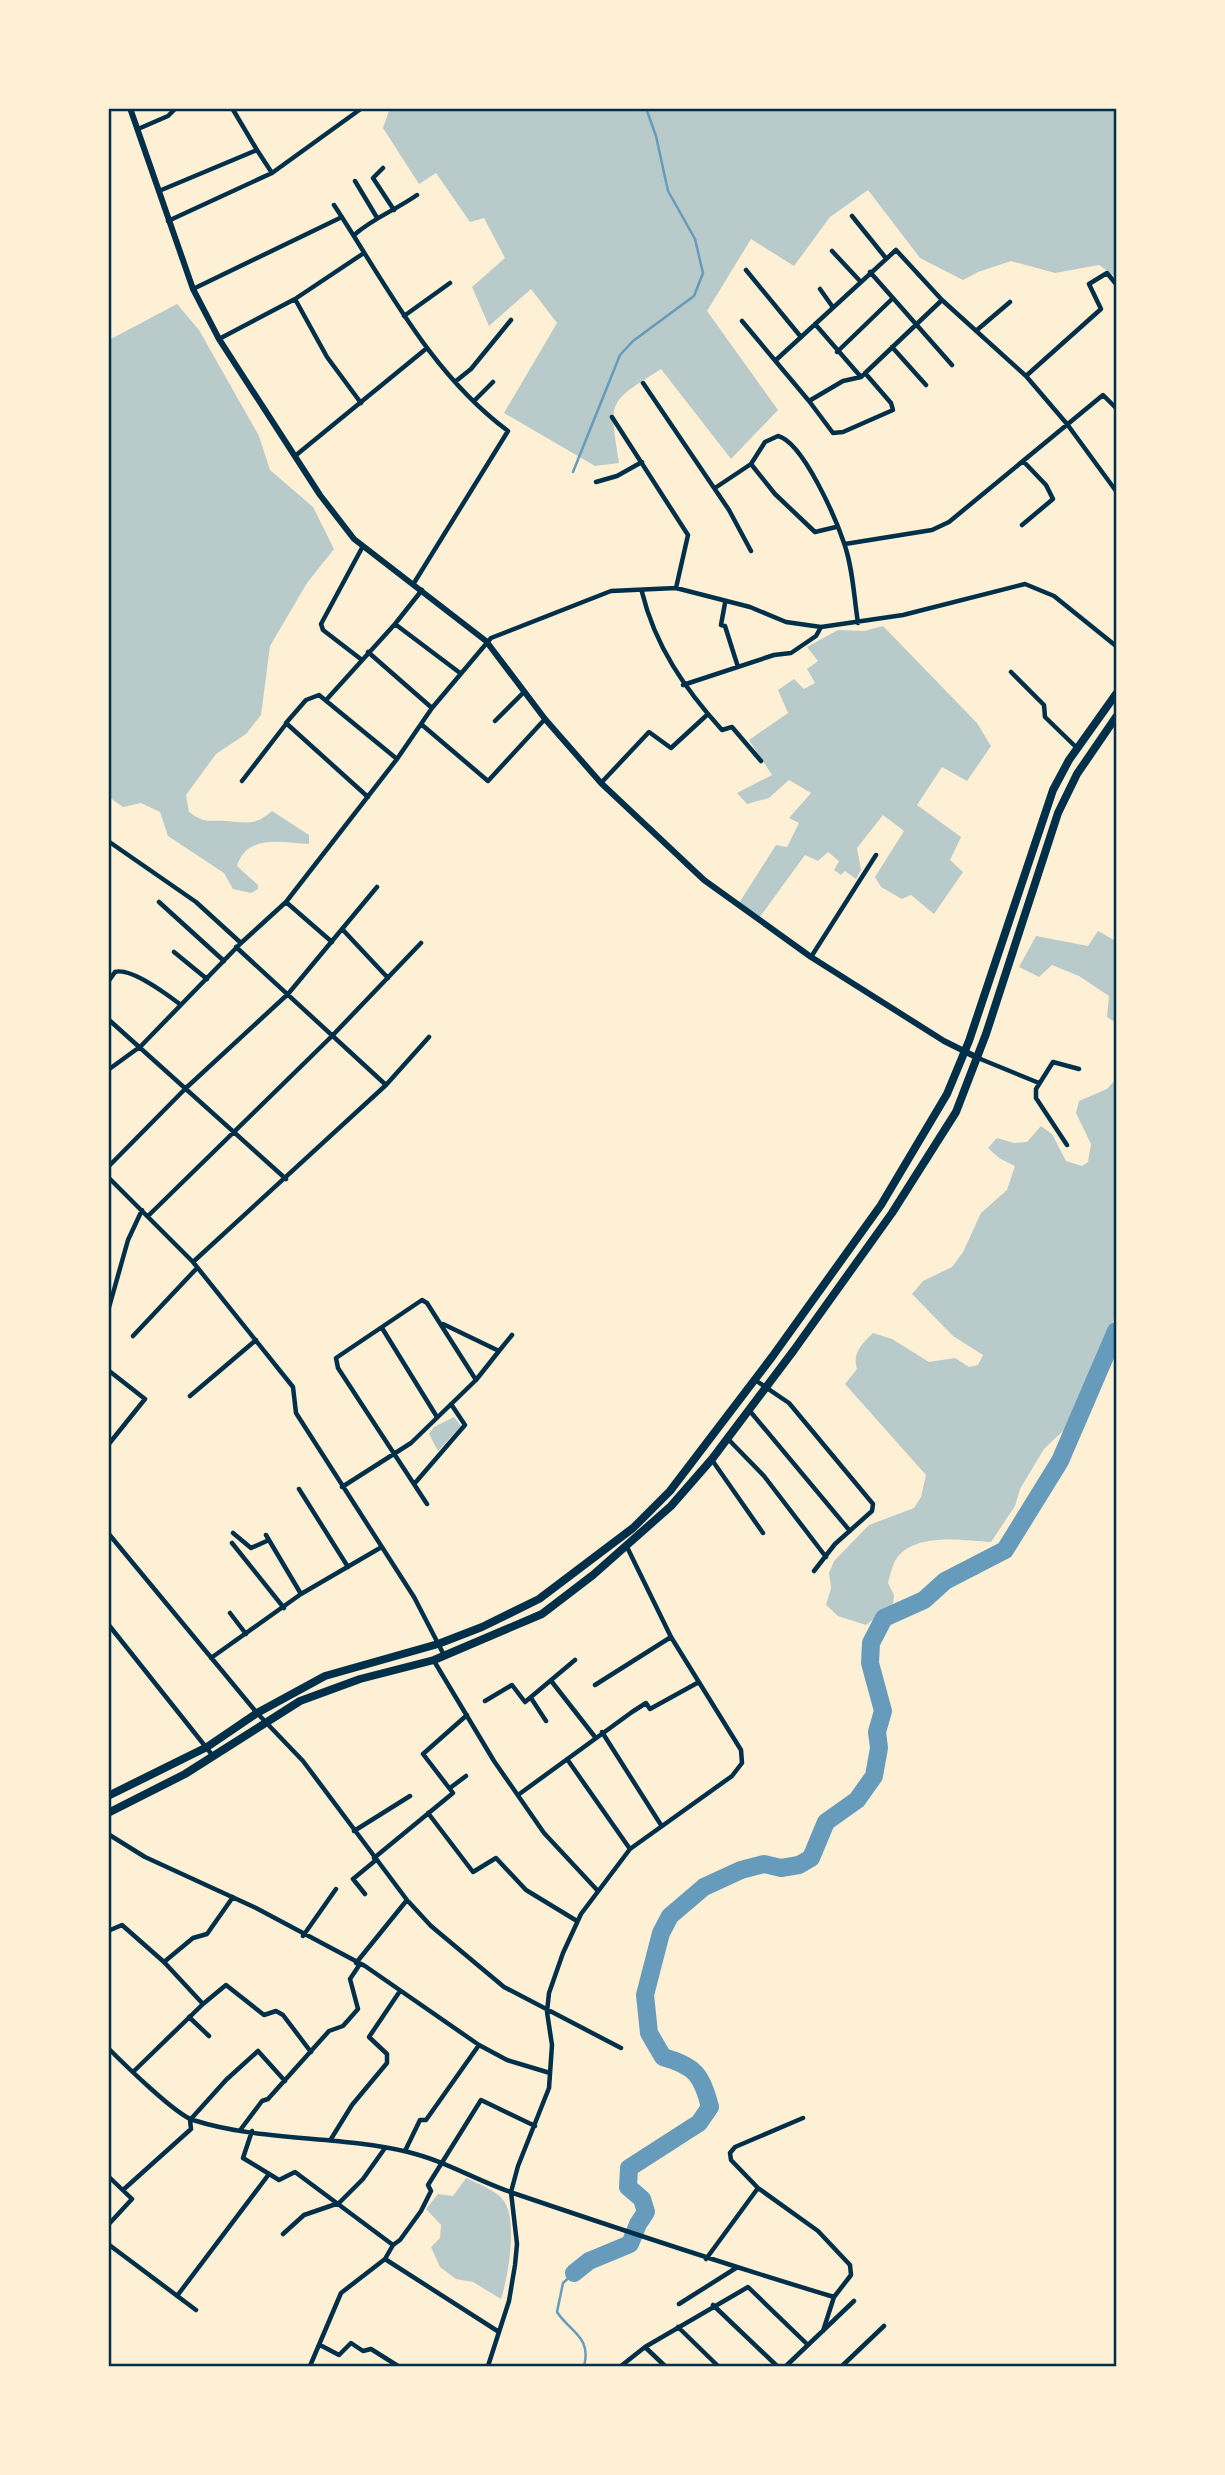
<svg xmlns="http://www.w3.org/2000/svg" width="1225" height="2475" viewBox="0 0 1225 2475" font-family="'Noto Sans',sans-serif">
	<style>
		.green { fill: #b9caca }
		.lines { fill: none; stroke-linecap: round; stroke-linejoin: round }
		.stream { stroke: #669bbc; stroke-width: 2.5 }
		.river { stroke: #669bbc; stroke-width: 18 }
		.minor { stroke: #003049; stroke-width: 4.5 }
		.tertiary { stroke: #003049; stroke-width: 6 }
		.primary { stroke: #003049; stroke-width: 8 }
		.neatline { fill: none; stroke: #003049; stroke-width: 2.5 }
	</style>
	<rect width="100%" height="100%" fill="#fdf0d5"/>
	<path class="green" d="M390 108 1116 109V277L1099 265 1055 273 1011 261 978 272 963 280 920 258 868 190 830 217 794 266 751 239 707 311 778 410 731 459 661 369C607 403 609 400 619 463L595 466 504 413 557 323 531 289 489 326 472 287 505 258 484 218 470 222 436 173 419 184 383 128Z
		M177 304 199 330 259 436 270 470 313 507 334 549 307 583 270 646 261 715 246 734 216 754 186 795 189 812C206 824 207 820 225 821 248 822 253 827 272 811L309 835V844C282 842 247 834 237 866L258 885V889L251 893 233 889 224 873 168 836 160 812 141 803 123 807 109 797V340Z
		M883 626 977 723 991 746 967 781 942 767 917 805 961 837 950 860 963 872 934 914 911 895 902 899 881 887 875 877 904 831 883 815 857 848 861 870 856 879 845 871 841 875 834 870 839 861 828 852 818 861 805 855 759 918 739 903 776 845 787 847 799 823 789 818 811 793 789 780 769 798 747 804 737 793 772 775 749 740 788 713 778 690 794 679 804 689 815 683 807 669 818 661 807 647 838 630 864 631Z
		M1098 931 1116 941V1023L1107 1017 1109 996 1079 976 1052 965 1039 977 1019 967 1036 936 1088 946Z
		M1116 1079V1312L1097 1369 1064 1430 1044 1449 1020 1489 1015 1506 991 1542C963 1541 913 1531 895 1561 892 1567 890 1576 888 1583L894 1595 893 1604 866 1625 838 1616 826 1605 831 1588 829 1573 834 1561 869 1525 914 1508 921 1497 926 1475 845 1384 857 1369C852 1353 862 1344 873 1333L892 1339 929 1362 955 1358 969 1367 978 1365 983 1355 953 1336 912 1294 923 1281 952 1267 963 1252 981 1213 1007 1190 1015 1166 999 1158 988 1148 997 1138 1014 1143 1027 1142 1041 1126 1052 1134 1066 1161 1082 1166 1088 1162 1091 1144 1076 1113 1079 1101 1107 1089Z
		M454 1417 461 1426 438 1451 429 1434 434 1427Z
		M466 2178C478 2184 496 2190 504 2201 518 2221 508 2277 501 2299L473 2282 456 2279 440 2267 431 2247 440 2238 441 2225 426 2209 438 2194 453 2196Z"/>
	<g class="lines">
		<path class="stream" d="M573 472 620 355 633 341 694 296 703 273 695 239 668 191 656 136 646 108
			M574 2273 563 2283 557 2312C570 2332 592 2337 584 2366"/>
		<path class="river" d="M574 2273 589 2261 630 2244 638 2224 646 2212 642 2199 628 2187 629 2168 699 2123 710 2107C702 2075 695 2066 663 2057L649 2033 645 1995 661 1933 670 1916 704 1887 741 1870 764 1864 781 1868 799 1865 811 1858 826 1822 857 1800 874 1776 879 1748 877 1732 883 1711 870 1663 871 1643 884 1618 924 1600 945 1581 1005 1550 1060 1461 1116 1331"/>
		<path class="minor" d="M232 108 257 150
			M138 129 168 116 176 108
			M383 168 373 178 394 210
			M355 181 376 216
			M159 191 257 150 272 173 362 108
			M334 205C386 284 430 373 508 431L414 583
			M852 216 885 257
			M168 221 272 173
			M354 235C375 217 394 211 417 195
			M832 251 860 281
			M746 270 801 337
			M870 272 952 365
			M193 289 342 217
			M820 289 832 306
			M295 299 327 357 361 403
			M404 316 450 283
			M742 321 809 401
			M815 324 861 377
			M977 330 1010 302
			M219 339 295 299 364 253
			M892 347 926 385
			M837 352 893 298
			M776 360 896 250 942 300 1026 376 1067 424 1116 491
			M865 373 891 403 893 410 843 432 833 433 809 401 843 381 861 377 942 300
			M1026 376 1101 309 1089 284 1107 273 1116 284
			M456 381 471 369 511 320
			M643 383 729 510 751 551
			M474 401 493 382
			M612 417 688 535 676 588
			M295 456 427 348
			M751 464 775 494 815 532 836 527
			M596 482 617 476 642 462
			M715 488 751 464 765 442 778 436C803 442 836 519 844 543 853 568 854 598 858 623
			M1022 525 1053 499 1046 485 1024 462
			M845 544 932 530 949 522 1103 395 1116 408
			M422 590 395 624 460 673
			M642 592C655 646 685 689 722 730L732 727 761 761
			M725 603 721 625 725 626 738 667
			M368 652 432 708
			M362 660 323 630 321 624 363 546
			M1011 672 1044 705 1045 717 1077 748
			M683 685 774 655 791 653 816 636 821 627
			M327 699 395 624
			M495 721 524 692
			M421 724 488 781 545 719
			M242 781 286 724
			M601 783 649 732 671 748 708 714
			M368 797 286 723 306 700 319 695 397 759
			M108 841 196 902 241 943
			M159 902 224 961
			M286 902 332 942
			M343 930 388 978
			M236 947 386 1085
			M174 952 207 979
			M811 957 876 855
			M108 982 115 972C130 967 168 995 181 1005
			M108 1019 286 1179
			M978 1058 1039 1083
			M108 1070 141 1046 241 943 286 902 397 759 432 708 491 638 611 591 676 588 750 607 786 622 821 627 903 615 1025 584 1054 596 1116 646
			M1067 1145 1036 1098V1089L1053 1062 1079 1069
			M108 1167 186 1088 288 994 377 887
			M108 1177 193 1262 293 1387 296 1413 414 1597 444 1655
			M148 1216 332 1036 421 943
			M193 1262 386 1085 429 1037
			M108 1311 128 1240 142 1210
			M382 1328 437 1417
			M133 1336 197 1268
			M499 1351 512 1335
			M108 1370 145 1399 108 1445
			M755 1380 789 1403 873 1504 872 1511 835 1544 814 1571
			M190 1396 256 1340
			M749 1410 850 1531
			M728 1439 764 1476 826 1557
			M712 1460 763 1533
			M415 1483 465 1425 451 1404
			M342 1487 411 1443 476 1380 499 1351 443 1324
			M299 1489 348 1567
			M427 1504 338 1368 336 1358 422 1300 427 1303 476 1380
			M108 1533 257 1713 303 1761 407 1900 431 1926 504 1987 621 2048
			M233 1533 251 1548 269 1540
			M266 1535 301 1594
			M232 1543 284 1608
			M230 1613 246 1634
			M108 1624 213 1756
			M211 1658 301 1594 380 1548
			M434 1661 494 1761 544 1833 598 1891
			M552 1682 595 1737
			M595 1685 671 1637
			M531 1698 546 1721
			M485 1701 512 1685 525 1702 575 1660
			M602 1732 661 1825
			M567 1759 630 1849
			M450 1788 466 1776
			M518 1795 632 1712 646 1703 650 1709 699 1682
			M428 1813 473 1872 496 1858 526 1890 577 1921
			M354 1831 410 1796
			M108 1834 145 1857 256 1908 365 1966 479 2045 507 2060 550 2073
			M374 1858 453 1793 423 1754 467 1715
			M365 1894 353 1879 376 1860
			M108 1931 122 1925 164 1962
			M303 1936 336 1889
			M356 1963 407 1900
			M203 2004 226 1985 264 2015 276 2011 283 2015 311 2052
			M189 2017 209 2036
			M108 2048C123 2063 176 2115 193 2120 262 2142 337 2135 408 2152 446 2161 479 2182 516 2194 622 2230 727 2265 834 2297
			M133 2072 203 2004 164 1962 193 1938 207 1934 233 1897
			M803 2118 735 2147 730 2153 731 2160 758 2188 818 2231 850 2265 851 2275 834 2297 823 2331
			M241 2129 262 2101 268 2099 329 2031 343 2026 358 2009 350 1979 360 1964
			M252 2131 243 2158 279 2180 295 2172 393 2245
			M331 2139 352 2105 387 2063V2054L369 2037 400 1991
			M405 2151 420 2120H426L479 2045
			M108 2176 132 2199 108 2225
			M123 2190 191 2129 190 2120 226 2080 258 2051 285 2081
			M283 2234 304 2215 339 2203 363 2179 385 2148
			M108 2244 196 2310
			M385 2259 499 2332
			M706 2259 758 2188
			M177 2296 269 2174
			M679 2304 736 2268
			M713 2305 777 2366
			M678 2327 718 2366
			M320 2345 339 2355 351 2343 363 2351 371 2349 398 2366
			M645 2347 665 2366
			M310 2366 341 2293 385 2259 393 2245 400 2240 421 2211 431 2191 428 2185 481 2100 535 2126
			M488 2366 509 2301 515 2265 517 2244 511 2192 518 2166 549 2088 552 2045 547 2012 549 1993 563 1953 581 1914 630 1849 732 1776 742 1763 741 1750 671 1637 627 1547
			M621 2366 645 2347 748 2287 808 2345
			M786 2366 854 2301
			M842 2366 884 2326"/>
		<path class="tertiary" d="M130 108 193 289 219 339 320 495 354 539 486 641 545 719 601 783 704 880 811 957 944 1041 978 1058"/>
		<path class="primary" d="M108 1796 207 1747 257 1713 325 1676 438 1644 482 1627 539 1599 633 1528 670 1491 772 1357 881 1205 947 1094 969 1041 1053 790 1069 760 1116 694
			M108 1813 185 1774 300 1701 360 1679 434 1660 542 1614 593 1575 671 1506 712 1459 794 1350 892 1213 956 1112 986 1034 1058 813 1077 774 1116 717"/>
	</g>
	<rect width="1225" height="2475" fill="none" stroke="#fdf0d5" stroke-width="220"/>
	<rect x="110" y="110" width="1005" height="2255" class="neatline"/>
</svg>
